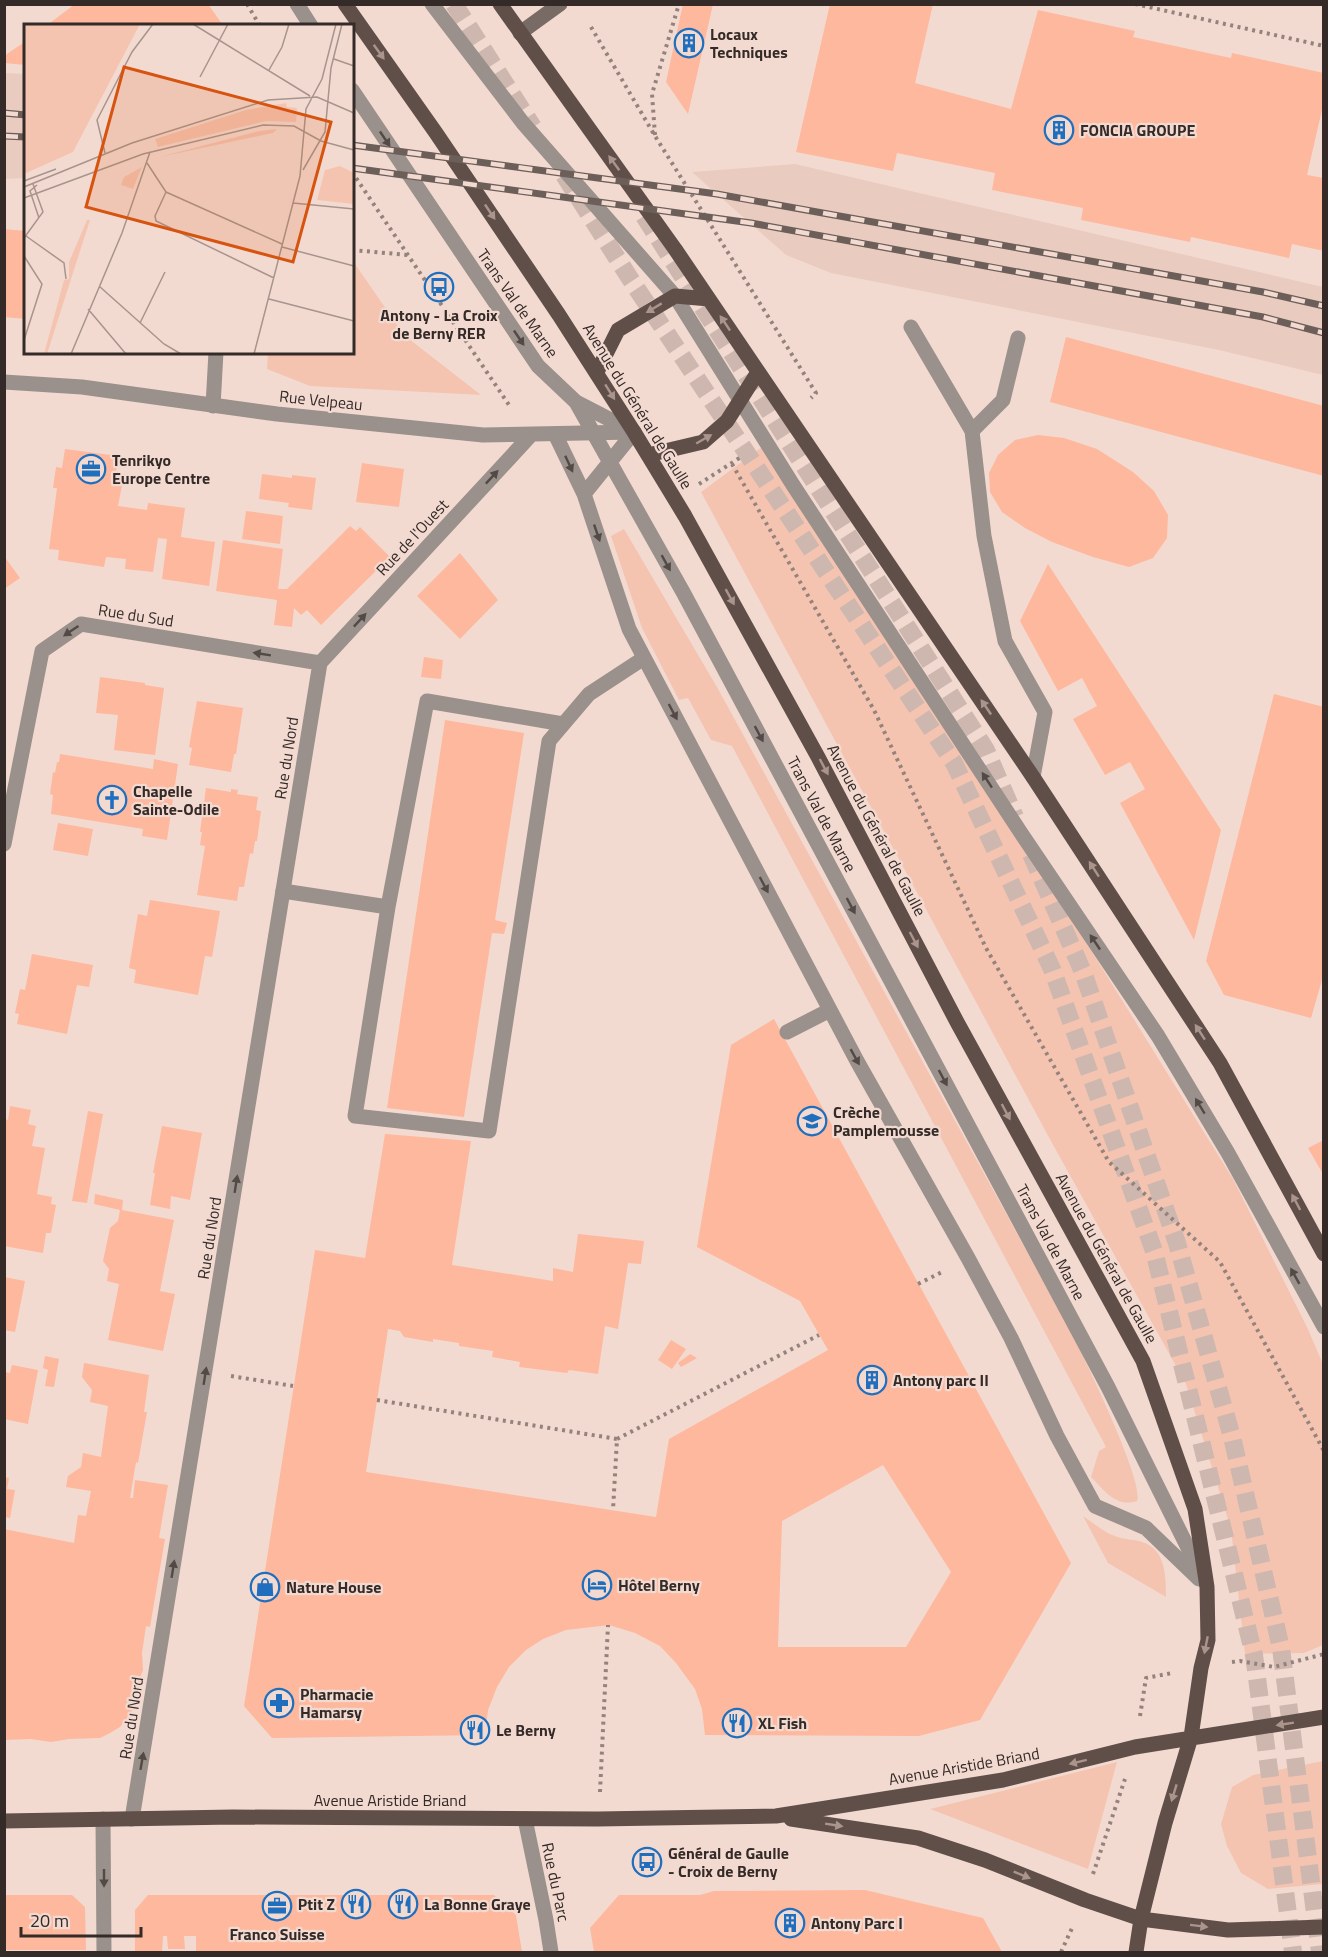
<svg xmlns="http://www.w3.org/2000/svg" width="1328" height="1957" viewBox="0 0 1328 1957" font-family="'Titillium Web',sans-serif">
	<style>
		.built { fill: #eacbbf }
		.green { fill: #f5c4b1 }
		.building { fill: #fdb89d; fill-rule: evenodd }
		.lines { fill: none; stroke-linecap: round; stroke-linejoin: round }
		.motorway-tunnel { stroke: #cdb7af; stroke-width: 18; stroke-dasharray: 18 9; stroke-linecap: butt }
		.path { stroke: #94837d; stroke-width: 4; stroke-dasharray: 3 4.5; stroke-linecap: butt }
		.service { stroke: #9a908c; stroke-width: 15 }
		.minor { stroke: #9a908c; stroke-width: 15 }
		.secondary { stroke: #786a64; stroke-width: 15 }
		.primary { stroke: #604f48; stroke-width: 15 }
		.rail-casing { stroke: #6c5e59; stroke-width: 7 }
		.rail { stroke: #f3dad1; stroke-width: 4.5; stroke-dasharray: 14; stroke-linecap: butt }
		.oneway { fill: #aa948c }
		.oneway2 { fill: #534945 }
		.labels { text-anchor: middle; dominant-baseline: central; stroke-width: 4.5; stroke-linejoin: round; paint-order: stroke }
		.poi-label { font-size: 16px; font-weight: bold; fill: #342a27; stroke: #f3dad1; text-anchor: start }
		.street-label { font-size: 16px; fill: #342a27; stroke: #f3dad1 }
		.inset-road { fill: none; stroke: #a7948d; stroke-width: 1.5 }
		.view { fill: #d6540f; fill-opacity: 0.15; stroke: #d6540f; stroke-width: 3 }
		.inset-edge { fill: none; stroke: #342a27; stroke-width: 3 }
	</style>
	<rect width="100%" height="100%" fill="#f3dad1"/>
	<path class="built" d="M5 73 25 74V178L5 179Z
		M795 164 1323 287V375L1219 350 831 273 786 255 692 172Z"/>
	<path class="green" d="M353 261 404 335 481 395 310 386 267 369 268 353 352 352Z
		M762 447 931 703 1099 963 1233 1179 1307 1327 1323 1364V1645L1304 1653 1245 1654 1231 1529 1186 1384 1052 1143 701 492Z
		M624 529 717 687 1076 1341C1087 1365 1145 1483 1137 1501 1116 1508 1104 1490 1091 1477L1099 1451 1106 1447 732 746 711 740 688 698 679 700 642 628 611 536Z
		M1083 1516C1094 1523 1103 1532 1115 1536 1124 1540 1134 1539 1142 1542 1166 1549 1166 1577 1166 1597L1108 1563Z
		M1323 1761V1884L1268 1889 1241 1873 1227 1846 1221 1824 1232 1787 1253 1775Z
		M1117 1762 1088 1869 930 1809Z"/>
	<path class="building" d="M75 4H208L222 24 219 26H46Z
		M683 4H713L688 114 666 82Z
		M830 4H933L915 83 1011 109 1038 10 1135 31 1133 37 1231 58 1232 53 1324 73V101L1307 175 1324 178V251L1292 244 1289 258 1191 237 1190 242 1081 220 1083 208 992 190 995 173 897 153 893 171 796 152Z
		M26 41V65L4 63V56Z
		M4 229 26 231V319L4 317Z
		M1066 337 1324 406V476L1050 402Z
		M1038 435 1064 438 1097 449 1133 472 1154 491 1168 515 1167 538 1153 558 1129 567 1093 557 1052 542 1025 528 1002 512 990 492 989 473 998 455 1015 440Z
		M65 449 118 456 116 474 124 475 118 506 147 510 148 503 185 508 181 537 215 542 209 586 162 579 167 539 158 538 153 572 125 569 126 559 106 557 104 567 58 560 59 550 49 549 57 488H53L56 467 62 468Z
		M362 463 404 469 399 507 356 502Z
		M262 474 292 478V475L316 478 312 510 288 507 289 503 259 499Z
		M246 511 283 516 280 544 242 539Z
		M350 526 356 531 360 527 390 557 321 625 307 610 301 615 294 608 292 627 274 625 277 600 216 591 223 540 283 549 278 589H287Z
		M460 553 498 600 460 639 417 596Z
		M4 556 20 578 4 589Z
		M1048 564 1221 830 1194 940 1120 803 1145 789 1130 762 1105 775 1073 719 1097 706 1082 678 1058 691 1020 621Z
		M424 657 443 660 441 679 421 677Z
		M100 677 145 683V685L164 688 155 755 114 750 118 715 96 713Z
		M1274 694 1324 707V973L1311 1018 1224 995 1206 961Z
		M197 701 243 708 236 754H234L231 772 189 765 192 748 189 747Z
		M445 720 524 733 495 920 507 923 504 934 492 933 464 1117 387 1108Z
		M60 754 153 769 154 759 178 764 167 840 142 836 143 829 51 814 53 795 50 794 53 772 55 773 57 762H59Z
		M206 788 231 792V789L238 790 237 794 258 797 256 810 261 811 257 841H255L253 854 250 853 244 887H239L237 901 197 895 205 846 200 845 202 832H200Z
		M58 823 93 829 88 856 53 850Z
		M150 900 220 911 212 957 205 956 198 995 134 983 136 970 129 968 138 914 147 916Z
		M32 954 93 965 89 987 77 985 67 1034 17 1024 19 1014 15 1013 20 989 25 990Z
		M774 1019 1071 1563 980 1720 919 1736 705 1735 702 1709 695 1689 676 1663 660 1646 635 1633 609 1625 566 1630 543 1639 526 1650 509 1667 497 1687 488 1710 485 1735 272 1738 244 1706 315 1250 365 1258 385 1134 471 1141 452 1265 553 1281V1268L573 1272 578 1234 644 1241 641 1264 628 1263 618 1329 605 1326 598 1374 569 1370 567 1373 519 1367 520 1362 492 1357 493 1351 459 1346V1343L433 1339V1342L404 1337 400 1331 388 1329 366 1472 656 1517 669 1439 828 1350 800 1301 697 1247 731 1045ZM883 1465 951 1572 906 1647H778L782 1521Z
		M10 1106 31 1110 28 1124 36 1126 32 1146 45 1148 37 1194 52 1197 51 1204 56 1205 51 1233H46L43 1253 4 1246V1119L8 1120Z
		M88 1111 103 1114 87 1203 72 1201Z
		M162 1126 202 1133 190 1200 171 1196 170 1209 150 1205 155 1173H153Z
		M1324 1140V1176L1308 1148Z
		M95 1194 123 1200 122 1210 174 1220 160 1291 175 1294 163 1351 108 1340 119 1284 107 1281 109 1269 103 1261 110 1228 118 1221 120 1210 94 1204Z
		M4 1277 25 1281 15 1332 4 1330Z
		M671 1340 686 1349 672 1369 658 1360Z
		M690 1354 697 1358 681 1367 678 1363Z
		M45 1356 59 1359 54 1387 45 1386 48 1370 43 1368Z
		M84 1363 149 1375 144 1412H147L138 1463 136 1462 130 1498H133L135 1480 168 1485 159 1538 165 1539 150 1627 146 1626 142 1653 143 1670 137 1685 132 1711 120 1727 110 1733 100 1738 69 1739 51 1742 31 1739 4 1740V1529L74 1543 78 1515 86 1516 91 1491 66 1487 68 1476 81 1467 83 1453 101 1457 108 1406 90 1402 92 1390 82 1377Z
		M12 1365 38 1370 28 1424 4 1419V1372L10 1373Z
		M4 1477 9 1478 7 1489 15 1490 10 1518 4 1517Z
		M865 1890 983 1918 1002 1952H594L590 1928 619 1895H700L714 1891Z
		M4 1895H72L85 1907 86 1950H4Z
		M148 1895H494L516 1915 522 1952H196V1936H184L185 1949H168L167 1936H163L162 1952H135V1910Z"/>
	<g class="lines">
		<path class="motorway-tunnel" d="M454 4 533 127
			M564 175 631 280 954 763 1052 969 1154 1251 1254 1655 1293 1952
			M644 216 986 750 1015 817
			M1031 854 1083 972 1177 1243 1232 1437 1281 1648 1320 1952"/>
		<path class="path" d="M247 4 260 26
			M1135 4 1324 46
			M591 27 655 136 816 393 811 398
			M655 135 652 94 679 4
			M352 172 509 405
			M352 250 408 255
			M732 464 874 710 986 948 1109 1162 1220 1262 1324 1451
			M699 484 741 457
			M918 1284 944 1271
			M231 1376 293 1386
			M377 1400 617 1439 613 1510
			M617 1439 819 1335
			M1232 1662 1240 1661 1274 1667 1324 1654
			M1140 1716 1146 1678 1172 1673
			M600 1792 608 1625
			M1093 1874 1125 1779
			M1061 1952 1073 1926"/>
		<path class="service" d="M297 4 311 26
			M432 4 523 123 675 296 793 485 1021 833 1158 1036 1228 1153 1324 1327
			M352 90 538 366 576 402 683 592 1108 1387 1205 1582
			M911 327 972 431 984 536 1005 641 1045 712 1033 777
			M576 402 634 432 584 494 629 629 857 1061 968 1258 1011 1338 1057 1436 1095 1506 1146 1528 1199 1579
			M213 406 216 352
			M972 431 1003 400 1018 338
			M555 434 584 494
			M563 724 427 701 388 907 355 1116 489 1131 549 741 589 694 644 658
			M283 891 388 907
			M787 1032 830 1010"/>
		<path class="minor" d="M4 382 82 387 277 414 483 435 634 432
			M320 663 531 435
			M4 844 42 651 81 624 320 663
			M103 1819 104 1952
			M132 1819 320 663
			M525 1819 546 1920 551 1952"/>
		<path class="secondary" d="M520 33 560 4"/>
		<path class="primary" d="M345 4 436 133 559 315 634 432 685 516 818 757 957 1022 1143 1361 1195 1509 1207 1587 1208 1640 1201 1668 1191 1737 1165 1823 1141 1919 1136 1952
			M500 4 675 249 1033 777 1220 1063 1324 1254
			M597 372 618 330 675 296 709 299
			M648 455 703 442 727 421 758 372
			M791 1819 918 1838 985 1860 1085 1900 1141 1919 1228 1930 1324 1927
			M4 1821 233 1817 598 1819 776 1816 1003 1780 1135 1747 1324 1717"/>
		<g class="rail-casing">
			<path id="rail" d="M4 113 26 115
				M4 136 26 137
				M352 145 717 194 1263 292 1324 306
				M352 168 751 223 1263 317 1324 333"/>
		</g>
		<use href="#rail" class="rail"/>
	</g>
	<defs><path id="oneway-solid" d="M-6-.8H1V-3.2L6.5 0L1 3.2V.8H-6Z" transform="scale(1.5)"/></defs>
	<g class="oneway">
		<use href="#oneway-solid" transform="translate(379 52) rotate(54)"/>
		<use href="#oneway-solid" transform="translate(614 163) rotate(-126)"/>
		<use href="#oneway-solid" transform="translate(490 212) rotate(56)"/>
		<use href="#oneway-solid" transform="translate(654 308) rotate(149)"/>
		<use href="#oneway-solid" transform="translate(725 323) rotate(-124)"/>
		<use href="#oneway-solid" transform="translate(610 392) rotate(58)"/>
		<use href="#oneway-solid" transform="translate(704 439) rotate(-30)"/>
		<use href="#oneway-solid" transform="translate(730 597) rotate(61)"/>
		<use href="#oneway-solid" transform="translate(986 707) rotate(-124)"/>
		<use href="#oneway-solid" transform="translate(824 767) rotate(62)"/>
		<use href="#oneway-solid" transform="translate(1094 869) rotate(-123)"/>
		<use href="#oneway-solid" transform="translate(914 940) rotate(62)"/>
		<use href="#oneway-solid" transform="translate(1200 1032) rotate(-123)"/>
		<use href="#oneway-solid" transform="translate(1006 1112) rotate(62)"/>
		<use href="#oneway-solid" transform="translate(1296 1202) rotate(-118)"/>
		<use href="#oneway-solid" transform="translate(1206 1645) rotate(101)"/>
		<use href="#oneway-solid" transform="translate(1285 1724) rotate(171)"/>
		<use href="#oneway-solid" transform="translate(1078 1762) rotate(166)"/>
		<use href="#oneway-solid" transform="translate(1174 1793) rotate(107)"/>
		<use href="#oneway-solid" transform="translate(834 1825) rotate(9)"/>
		<use href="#oneway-solid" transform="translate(1022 1875) rotate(22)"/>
		<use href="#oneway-solid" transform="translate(1199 1926) rotate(7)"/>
	</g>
	<g class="oneway2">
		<use href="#oneway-solid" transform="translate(385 139) rotate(56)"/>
		<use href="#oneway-solid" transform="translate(519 338) rotate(56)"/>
		<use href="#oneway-solid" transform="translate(569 464) rotate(65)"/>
		<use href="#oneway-solid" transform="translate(492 477) rotate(-47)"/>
		<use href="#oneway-solid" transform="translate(597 533) rotate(71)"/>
		<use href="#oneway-solid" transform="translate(666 563) rotate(61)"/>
		<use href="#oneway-solid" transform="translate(360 620) rotate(-47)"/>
		<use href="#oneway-solid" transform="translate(71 631) rotate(146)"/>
		<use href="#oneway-solid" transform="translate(262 654) rotate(-171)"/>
		<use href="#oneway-solid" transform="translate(673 712) rotate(62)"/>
		<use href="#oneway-solid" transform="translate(759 734) rotate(62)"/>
		<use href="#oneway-solid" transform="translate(987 780) rotate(-123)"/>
		<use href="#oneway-solid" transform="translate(764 885) rotate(62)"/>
		<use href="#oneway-solid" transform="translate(851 906) rotate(62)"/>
		<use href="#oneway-solid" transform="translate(1095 942) rotate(-124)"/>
		<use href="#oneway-solid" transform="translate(855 1057) rotate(61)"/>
		<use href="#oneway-solid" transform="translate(943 1078) rotate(62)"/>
		<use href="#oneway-solid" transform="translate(1200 1106) rotate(-121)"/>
		<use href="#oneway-solid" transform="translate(236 1184) rotate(-81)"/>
		<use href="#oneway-solid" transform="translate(1295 1276) rotate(-119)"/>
		<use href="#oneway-solid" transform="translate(205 1376) rotate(-81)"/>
		<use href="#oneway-solid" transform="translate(173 1569) rotate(-81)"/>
		<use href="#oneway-solid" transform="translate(142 1761) rotate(-80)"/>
		<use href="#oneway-solid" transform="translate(104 1878) rotate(90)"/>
	</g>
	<defs>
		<g id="building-ring" transform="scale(1.5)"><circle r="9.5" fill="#f3dad1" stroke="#1f6fbe" stroke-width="1.5"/><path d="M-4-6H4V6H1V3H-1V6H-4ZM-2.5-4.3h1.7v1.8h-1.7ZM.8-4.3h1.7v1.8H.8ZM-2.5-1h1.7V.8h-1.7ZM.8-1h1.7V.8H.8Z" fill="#1f6fbe"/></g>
		<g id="bus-ring" transform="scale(1.5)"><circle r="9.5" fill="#f3dad1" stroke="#1f6fbe" stroke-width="1.5"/><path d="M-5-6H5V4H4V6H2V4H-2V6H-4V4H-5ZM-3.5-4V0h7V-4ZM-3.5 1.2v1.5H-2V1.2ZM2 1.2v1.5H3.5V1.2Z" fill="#1f6fbe"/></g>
		<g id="office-ring" transform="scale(1.5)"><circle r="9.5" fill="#f3dad1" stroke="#1f6fbe" stroke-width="1.5"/><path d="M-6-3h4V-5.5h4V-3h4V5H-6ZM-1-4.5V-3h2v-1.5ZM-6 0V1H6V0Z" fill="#1f6fbe"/></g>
		<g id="church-ring" transform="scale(1.5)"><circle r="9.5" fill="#f3dad1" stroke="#1f6fbe" stroke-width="1.5"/><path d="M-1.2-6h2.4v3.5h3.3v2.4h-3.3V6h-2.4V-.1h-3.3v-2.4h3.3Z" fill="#1f6fbe"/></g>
		<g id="school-ring" transform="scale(1.5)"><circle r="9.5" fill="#f3dad1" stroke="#1f6fbe" stroke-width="1.5"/><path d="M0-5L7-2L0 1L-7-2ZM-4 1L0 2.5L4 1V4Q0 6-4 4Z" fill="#1f6fbe"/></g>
		<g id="hotel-ring" transform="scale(1.5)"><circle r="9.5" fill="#f3dad1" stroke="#1f6fbe" stroke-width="1.5"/><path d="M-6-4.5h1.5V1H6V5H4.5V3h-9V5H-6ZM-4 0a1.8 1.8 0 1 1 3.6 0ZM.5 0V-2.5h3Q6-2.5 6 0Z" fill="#1f6fbe"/></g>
		<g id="shop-ring" transform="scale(1.5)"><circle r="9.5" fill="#f3dad1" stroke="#1f6fbe" stroke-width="1.5"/><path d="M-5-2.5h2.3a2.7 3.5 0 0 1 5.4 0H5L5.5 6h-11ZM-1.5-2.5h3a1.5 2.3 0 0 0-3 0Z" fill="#1f6fbe"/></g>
		<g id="pharmacy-ring" transform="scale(1.5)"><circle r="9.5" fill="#f3dad1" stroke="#1f6fbe" stroke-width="1.5"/><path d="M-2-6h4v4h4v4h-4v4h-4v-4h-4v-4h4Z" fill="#1f6fbe"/></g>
		<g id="restaurant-ring" transform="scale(1.5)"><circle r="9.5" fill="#f3dad1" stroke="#1f6fbe" stroke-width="1.5"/><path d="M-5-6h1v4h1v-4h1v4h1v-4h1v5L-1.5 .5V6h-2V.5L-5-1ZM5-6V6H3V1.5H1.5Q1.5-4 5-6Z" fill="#1f6fbe"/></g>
	</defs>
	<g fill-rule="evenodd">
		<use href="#building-ring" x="689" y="43"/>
		<use href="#building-ring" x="1059" y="130"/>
		<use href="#bus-ring" x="439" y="287"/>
		<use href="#office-ring" x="91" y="469"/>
		<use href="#church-ring" x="112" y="800"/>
		<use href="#school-ring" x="812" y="1121"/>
		<use href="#building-ring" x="872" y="1380"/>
		<use href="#hotel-ring" x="597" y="1585"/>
		<use href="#shop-ring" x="265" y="1587"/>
		<use href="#pharmacy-ring" x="279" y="1703"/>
		<use href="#restaurant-ring" x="737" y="1723"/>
		<use href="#restaurant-ring" x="475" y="1730"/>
		<use href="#bus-ring" x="647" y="1862"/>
		<use href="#restaurant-ring" x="356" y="1904"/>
		<use href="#restaurant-ring" x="403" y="1904"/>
		<use href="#office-ring" x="277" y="1906"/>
		<use href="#building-ring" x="790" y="1923"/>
	</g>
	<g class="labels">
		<g class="poi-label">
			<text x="710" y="34">Locaux<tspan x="710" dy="18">Techniques</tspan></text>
			<text x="1080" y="130">FONCIA GROUPE</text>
			<text x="439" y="315" text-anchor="middle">Antony - La Croix<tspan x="439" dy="18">de Berny RER</tspan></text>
			<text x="112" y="460">Tenrikyo<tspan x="112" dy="18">Europe Centre</tspan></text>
			<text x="133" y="791">Chapelle<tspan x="133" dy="18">Sainte-Odile</tspan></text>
			<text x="833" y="1112">Crèche<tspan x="833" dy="18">Pamplemousse</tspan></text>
			<text x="893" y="1380">Antony parc II</text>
			<text x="618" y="1585">Hôtel Berny</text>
			<text x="286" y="1587">Nature House</text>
			<text x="300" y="1694">Pharmacie<tspan x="300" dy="18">Hamarsy</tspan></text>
			<text x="758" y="1723">XL Fish</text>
			<text x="496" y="1730">Le Berny</text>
			<text x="668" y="1853">Général de Gaulle<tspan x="668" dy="18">- Croix de Berny</tspan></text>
			<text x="335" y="1904" text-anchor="end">Ptit Z</text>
			<text x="424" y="1904">La Bonne Graye</text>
			<text x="811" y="1923">Antony Parc I</text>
			<text x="277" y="1934" text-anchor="middle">Franco Suisse</text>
		</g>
		<g class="street-label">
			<text transform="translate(518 303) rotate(55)">Trans Val de Marne</text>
			<text transform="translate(321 400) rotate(6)">Rue Velpeau</text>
			<text transform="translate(638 406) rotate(58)">Avenue du Général de Gaulle</text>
			<text transform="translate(412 537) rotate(-47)">Rue de l'Ouest</text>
			<text transform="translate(136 615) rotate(9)">Rue du Sud</text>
			<text transform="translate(286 758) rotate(-81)">Rue du Nord</text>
			<text transform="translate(822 814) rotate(62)">Trans Val de Marne</text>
			<text transform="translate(877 830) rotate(62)">Avenue du Général de Gaulle</text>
			<text transform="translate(209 1238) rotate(-81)">Rue du Nord</text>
			<text transform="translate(1051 1242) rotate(62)">Trans Val de Marne</text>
			<text transform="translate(1107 1258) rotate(61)">Avenue du Général de Gaulle</text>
			<text transform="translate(131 1718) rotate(-81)">Rue du Nord</text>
			<text transform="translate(964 1766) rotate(-10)">Avenue Aristide Briand</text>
			<text x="390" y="1800">Avenue Aristide Briand</text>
			<text transform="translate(556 1882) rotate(78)">Rue du Parc</text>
		</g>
	</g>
	<g transform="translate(24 24)">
		<rect width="330" height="330" fill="#f3dad1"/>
		<path d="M0 0H116L49 128 0 150ZM262 79 263 83 273 84 272 98 242 97 134 123 131 115 222 86ZM253 105 249 109 136 133 235 107ZM316 142 330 149V180L293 176 301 146ZM118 143 109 165 97 161 100 153ZM63 196H66L23 330H20L40 256 45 255V238Z" fill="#f5c4b1"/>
		<path class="inset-road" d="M169 0 286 72M310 35 330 42M245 46 258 23 265 0M176 53 204 0M81 129 73 96 108 28 129 0M123 139 142 168M279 146 301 108 307 44 318 0M0 157 32 145M13 161 6 167 15 194M0 163 108 119 244 76 293 73 330 89M142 168 131 192 132 197 250 254M142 168 258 220M0 174 119 130 239 101 270 102 297 117 330 126M269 179 330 185M2 212 40 239 42 255M0 214 19 188 9 160M258 223 330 242M0 232 18 260 0 316M75 262 140 320 157 330M245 275 330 297M64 285 102 330M116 299 141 248M47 330 98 209 126 128M230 330 276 152 282 85 298 55 312 0"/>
		<path class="view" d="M100 43 307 98 269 238 62 183Z"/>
		<rect width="330" height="330" class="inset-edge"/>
	</g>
	<rect width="1328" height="1957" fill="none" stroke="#342a27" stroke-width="12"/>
	<path d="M21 1927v9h120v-9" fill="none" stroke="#342a27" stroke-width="3"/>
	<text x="30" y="1927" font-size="18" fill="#342a27" stroke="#f3dad1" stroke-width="4.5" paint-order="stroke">20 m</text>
</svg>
